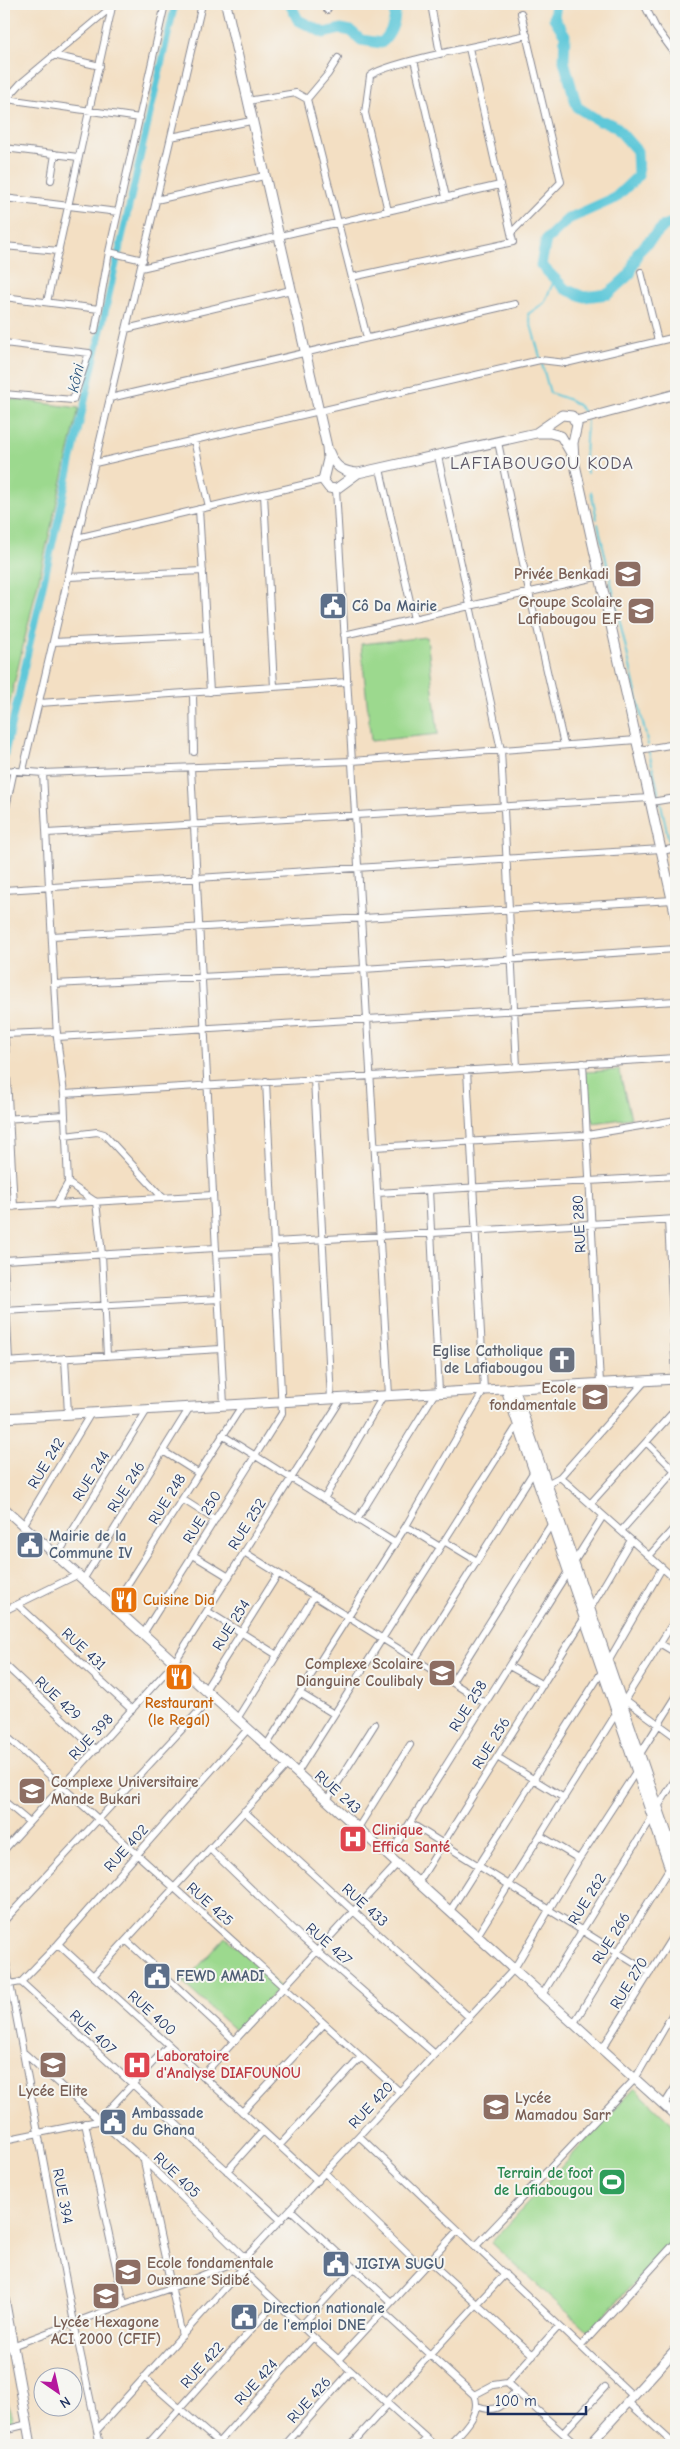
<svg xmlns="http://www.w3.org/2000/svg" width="680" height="2449" font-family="'Comic Neue',sans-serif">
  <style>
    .green { fill: #9cd98e; stroke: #5c8476 }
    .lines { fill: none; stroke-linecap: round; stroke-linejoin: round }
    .stream { stroke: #5ec8d9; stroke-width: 2 }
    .canal { stroke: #5ec8d9; stroke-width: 7 }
    .river { stroke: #5ec8d9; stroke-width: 11 }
    .street-casing { stroke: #878790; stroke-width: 8 }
    .secondary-casing { stroke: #878790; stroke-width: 11 }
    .street { stroke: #fff; stroke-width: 6 }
    .secondary { stroke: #fff; stroke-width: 9 }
    .labels { text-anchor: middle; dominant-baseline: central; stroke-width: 4; stroke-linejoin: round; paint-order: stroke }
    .education-label { font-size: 15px; font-weight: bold; fill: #785e54; stroke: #f6f6f2; text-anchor: end }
    .service-label { font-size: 15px; font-weight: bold; fill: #4e5e75; stroke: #f6f6f2; text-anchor: start }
    .street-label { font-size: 15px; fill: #1b2f5e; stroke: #f6f6f2 }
    .worship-label { font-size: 15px; font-weight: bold; fill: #5b616d; stroke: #f6f6f2; text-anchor: end }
    .food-label { font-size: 15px; font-weight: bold; fill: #c56008; stroke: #f6f6f2; text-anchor: start }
    .health-label { font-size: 15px; font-weight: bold; fill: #be3a42; stroke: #f6f6f2; text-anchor: start }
    .leisure-label { font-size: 15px; font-weight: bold; fill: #27864d; stroke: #f6f6f2; text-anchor: end }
    .water-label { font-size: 16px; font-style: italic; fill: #2c557d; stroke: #f6f6f2 }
    .quarter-label { font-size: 18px; letter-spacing: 1px; fill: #5a5464; stroke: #f6f6f2 }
  </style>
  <rect width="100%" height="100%" fill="#f6f6f2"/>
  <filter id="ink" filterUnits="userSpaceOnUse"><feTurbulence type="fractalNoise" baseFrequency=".02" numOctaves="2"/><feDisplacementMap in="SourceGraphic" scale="10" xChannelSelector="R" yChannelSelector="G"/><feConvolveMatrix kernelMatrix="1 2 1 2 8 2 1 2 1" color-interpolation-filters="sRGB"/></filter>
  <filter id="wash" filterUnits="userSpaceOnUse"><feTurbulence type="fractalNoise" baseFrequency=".0096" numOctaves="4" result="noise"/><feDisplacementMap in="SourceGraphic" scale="20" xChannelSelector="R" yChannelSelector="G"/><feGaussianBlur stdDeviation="1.12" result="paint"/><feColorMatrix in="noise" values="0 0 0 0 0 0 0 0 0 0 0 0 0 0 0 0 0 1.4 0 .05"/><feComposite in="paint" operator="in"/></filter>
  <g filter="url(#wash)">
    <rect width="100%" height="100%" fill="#f3dfc3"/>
    <path class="green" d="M4,398L79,408L4,727Z
      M427,637L438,734L371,741L361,644Z
      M619,1070L631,1118L593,1123L584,1072Z
      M226,1937L280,1987L238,2033L183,1983Z
      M634,2088L676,2127V2237L589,2332L491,2243Z
      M4,2391L14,2421L4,2424Z"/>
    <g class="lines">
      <path class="stream" d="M555,279L544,303L528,314L550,393C564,398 580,401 586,416
        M587,421L585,457L587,473
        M591,492L597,519
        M598,524L609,573
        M610,578L648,745
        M649,752L652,765
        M653,768L659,796
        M661,804L670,846
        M672,853L676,873"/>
      <path class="canal" d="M4,758L175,4"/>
      <path class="river" d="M290,4L298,20L324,33L341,29L351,31L361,40L381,43C393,33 396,19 395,4
        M556,4L554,18L565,35L564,61L577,107L599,121L606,122L616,127L637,151L638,176L615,198L568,219L546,240L541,265L565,289L584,297L608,294L630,274L638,252L665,225L676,222"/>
    </g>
  </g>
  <g filter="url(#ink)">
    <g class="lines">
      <defs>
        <path id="street" d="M431,4L440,54
          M644,4L656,28L676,55
          M327,10L330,4
          M53,55L100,66
          M414,60L446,197
          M7,99L140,118
          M307,99L328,74L338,58
          M247,101L296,93L307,99L367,338
          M4,102L21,83L115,4
          M171,137L251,121
          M4,148L78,157
          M51,180L55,154
          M4,198L118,212
          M156,200L264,176
          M388,211L365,113L370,76C382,63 501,41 527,35
          M511,233L561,182L521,13
          M4,246L59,251
          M109,252L143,260
          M141,268L500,185
          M641,272L658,341
          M352,277L513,242L469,48
          M4,297L99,309
          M47,302L112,7
          M126,329L291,290
          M95,331L109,252L165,4
          M4,343L89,353L73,400L4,394
          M110,398L515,304
          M194,440L209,507
          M498,442L529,592L564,745
          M438,456L501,750L517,1067
          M95,463L540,360L566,363L676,337
          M380,469L414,619
          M336,489L389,1395
          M264,494L274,687
          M199,509L210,692
          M77,538L323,480
          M68,577L203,571
          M344,635L600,576
          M53,642L207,635
          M193,693L194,752
          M39,703L347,682
          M639,750L676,744
          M191,768L224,1405
          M4,770L43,773L352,761L637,740
          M23,770L202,4
          M43,773L57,1037L64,1094L68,1183L56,1205
          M651,802L676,798
          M4,817L14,770
          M47,833L650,798
          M662,851L676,848
          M4,890L661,849
          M52,936L673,900
          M54,984L363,969L676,949
          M4,1022L14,1207
          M4,1034L57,1032
          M57,1037L676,1001
          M583,1063L600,1383
          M314,1079L331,1399
          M64,1094L676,1058
          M4,1119L64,1115
          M65,1136L97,1132L104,1134L163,1198
          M374,1147L587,1135L676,1120
          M68,1183L96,1202L102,1254L107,1356
          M429,1190L439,1392
          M377,1193L676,1176
          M4,1207L213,1195
          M668,1220L676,1378
          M274,1242L676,1219
          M216,1254L275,1251
          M4,1260L216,1248
          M4,1263L9,1361
          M4,1311L219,1299
          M65,1358L68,1414
          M4,1362L221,1349
          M222,1435L395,1543
          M646,1442L675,1471
          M163,1451L198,1473
          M560,1477L676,1580
          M545,1485L560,1477L646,1380
          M182,1499L215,1520
          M324,1499L383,1396
          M590,1504L676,1409
          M357,1520L435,1393
          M23,1526L91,1413
          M406,1526L440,1547
          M621,1531L676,1469
          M444,1541L477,1561
          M244,1552L485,1703
          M193,1555L229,1577
          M57,1556L147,1410
          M649,1556L676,1526
          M574,1562L603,1516
          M83,1580L190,1407
          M18,1605L132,1710
          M113,1607L243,1404
          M590,1609L631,1540
          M4,1611L77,1575
          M207,1611L277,1655
          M143,1634L282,1413L266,1081
          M661,1644L676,1653
          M415,1659L534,1471
          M608,1662L662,1568
          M4,1664L96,1750
          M509,1666L543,1685
          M452,1682L552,1523
          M205,1690L278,1574
          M301,1694L334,1714
          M627,1701L676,1737
          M237,1719L314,1596
          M4,1734L400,2092
          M266,1746L406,1526L484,1390L467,1070
          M640,1754L676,1697
          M497,1757L564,1798
          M297,1773L519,1423
          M327,1800L375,1724
          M4,1801L29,1822
          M658,1807L676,1778
          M244,1811L469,2017
          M410,1823L650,1973
          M358,1828L410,1745
          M541,1836L579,1859
          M210,1849L303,1939L435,2054
          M4,1850L174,1663L342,1398
          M389,1856L569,1570
          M418,1883L585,1617
          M450,1911L603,1670
          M4,1921L212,1697
          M477,1936L676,1618
          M126,1940L235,2041
          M58,1944L318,2181
          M4,1952L74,2323L100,2445
          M93,1976L287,1765
          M21,1982L281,2220
          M21,1982L58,1944L248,1729
          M4,1985L21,1982
          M542,1995L653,1816
          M574,2023L670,1867
          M602,2049L676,1931
          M23,2052L144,2160L245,2258
          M202,2076L397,1864
          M664,2105L676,2086
          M242,2112L324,2024
          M85,2123L124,2304
          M359,2136L633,2396
          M4,2140L98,2121L169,2045
          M279,2146L361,2057
          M144,2161L182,2336
          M227,2171L263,2131
          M325,2173L423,2268
          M291,2210L391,2302
          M475,2247L635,2079L676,2008
          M429,2261L533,2355
          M235,2263L313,2337L434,2445
          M383,2312L474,2395C483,2414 460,2433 449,2445
          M301,2326L354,2268
          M581,2346L676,2242
          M4,2349L124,2304L171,2288L245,2258L514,1969L579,1859L637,1770
          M338,2360L458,2230
          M144,2377L220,2444
          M507,2383L576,2445
          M474,2395L493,2385L507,2383L559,2326
          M386,2402L505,2274
          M628,2402L675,2445
          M477,2406C497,2414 502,2405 516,2391
          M4,2430L28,2424
          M97,2430L241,2270
          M563,2433L605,2387
          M218,2443L313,2337
          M147,2445L276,2302
          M285,2445L351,2371
          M351,2445L388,2404
          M420,2445L426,2439"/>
        <path id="secondary" d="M226,4L327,447L328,459L323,480L329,488L336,489L358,473
          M576,421L676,394
          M536,433L562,415L572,416L577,425L573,443L574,460L676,917
          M329,452C335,467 342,472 358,473L536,433H550L561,436L572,455
          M514,1388L676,1860
          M506,1389L676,1886
          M4,1418L676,1379
          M4,1508L676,2116
          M4,2298L31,2445
          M589,2445L676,2349"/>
      </defs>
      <use href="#street" class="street-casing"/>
      <use href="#secondary" class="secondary-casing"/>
      <use href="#street" class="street"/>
      <use href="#secondary" class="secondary"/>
    </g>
  </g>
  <defs>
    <symbol id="school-square" viewBox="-11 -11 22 22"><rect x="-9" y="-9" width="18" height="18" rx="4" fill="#8d6e63" stroke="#f6f6f2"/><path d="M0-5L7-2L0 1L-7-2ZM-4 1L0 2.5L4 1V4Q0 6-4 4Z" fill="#fff"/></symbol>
    <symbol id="civic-square" viewBox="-11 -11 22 22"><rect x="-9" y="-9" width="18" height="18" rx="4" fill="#5c6f8a" stroke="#f6f6f2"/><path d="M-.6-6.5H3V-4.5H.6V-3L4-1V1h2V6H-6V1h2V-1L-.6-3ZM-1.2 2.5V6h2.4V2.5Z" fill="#fff"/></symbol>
    <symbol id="church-square" viewBox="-11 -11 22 22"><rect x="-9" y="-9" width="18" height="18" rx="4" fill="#6b7280" stroke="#f6f6f2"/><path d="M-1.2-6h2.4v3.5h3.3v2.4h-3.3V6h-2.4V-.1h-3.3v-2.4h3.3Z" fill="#fff"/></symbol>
    <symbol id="restaurant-square" viewBox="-11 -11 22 22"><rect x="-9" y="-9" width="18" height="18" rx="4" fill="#e8710a" stroke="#f6f6f2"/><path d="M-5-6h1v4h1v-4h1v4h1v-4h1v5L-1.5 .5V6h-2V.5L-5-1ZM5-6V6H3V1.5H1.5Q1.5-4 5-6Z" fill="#fff"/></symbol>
    <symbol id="university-square" viewBox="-11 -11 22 22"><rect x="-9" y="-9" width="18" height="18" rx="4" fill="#8d6e63" stroke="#f6f6f2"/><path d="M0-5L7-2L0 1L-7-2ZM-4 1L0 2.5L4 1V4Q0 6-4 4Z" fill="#fff"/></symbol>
    <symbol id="hospital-square" viewBox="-11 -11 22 22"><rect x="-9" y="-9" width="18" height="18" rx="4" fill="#e0444e" stroke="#f6f6f2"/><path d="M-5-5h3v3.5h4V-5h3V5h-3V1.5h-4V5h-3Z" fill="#fff"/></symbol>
    <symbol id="stadium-square" viewBox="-11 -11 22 22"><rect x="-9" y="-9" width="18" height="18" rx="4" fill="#2e9e5b" stroke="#f6f6f2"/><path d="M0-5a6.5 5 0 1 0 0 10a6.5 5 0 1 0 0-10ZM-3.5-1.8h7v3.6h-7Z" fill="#fff"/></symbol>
  </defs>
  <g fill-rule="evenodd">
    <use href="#school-square" x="612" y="558" width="32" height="32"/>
    <use href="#civic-square" x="317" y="590" width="32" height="32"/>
    <use href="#school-square" x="625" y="595" width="32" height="32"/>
    <use href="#church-square" x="546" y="1344" width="32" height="32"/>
    <use href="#school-square" x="579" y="1381" width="32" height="32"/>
    <use href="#civic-square" x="14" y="1529" width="32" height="32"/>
    <use href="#restaurant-square" x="108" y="1584" width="32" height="32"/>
    <use href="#school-square" x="426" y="1657" width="32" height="32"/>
    <use href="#restaurant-square" x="163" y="1661" width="32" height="32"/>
    <use href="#university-square" x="16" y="1775" width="32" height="32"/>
    <use href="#hospital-square" x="337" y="1823" width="32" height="32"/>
    <use href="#civic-square" x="141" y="1960" width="32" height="32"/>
    <use href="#school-square" x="37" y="2049" width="32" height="32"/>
    <use href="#hospital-square" x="121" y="2049" width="32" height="32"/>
    <use href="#school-square" x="480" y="2091" width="32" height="32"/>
    <use href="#civic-square" x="97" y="2106" width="32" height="32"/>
    <use href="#stadium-square" x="596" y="2166" width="32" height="32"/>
    <use href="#civic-square" x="320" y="2248" width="32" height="32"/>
    <use href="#school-square" x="112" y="2256" width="32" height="32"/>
    <use href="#school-square" x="90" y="2280" width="32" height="32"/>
    <use href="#civic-square" x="228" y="2301" width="32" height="32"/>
  </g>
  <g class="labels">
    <g class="education-label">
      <text x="609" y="574">Privée Benkadi</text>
      <text x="622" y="602">Groupe Scolaire<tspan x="622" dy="17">Lafiabougou E.F</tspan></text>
      <text x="576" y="1388">Ecole<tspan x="576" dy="17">fondamentale</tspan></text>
      <text x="423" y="1664">Complexe Scolaire<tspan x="423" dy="17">Dianguine Coulibaly</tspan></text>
      <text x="51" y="1782" text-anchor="start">Complexe Universitaire<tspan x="51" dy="17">Mande Bukari</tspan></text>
      <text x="53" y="2091" text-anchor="middle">Lycée Elite</text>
      <text x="515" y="2098" text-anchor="start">Lycée<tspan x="515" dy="17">Mamadou Sarr</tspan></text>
      <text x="147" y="2263" text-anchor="start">Ecole fondamentale<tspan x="147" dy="17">Ousmane Sidibé</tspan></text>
      <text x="106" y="2322" text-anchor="middle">Lycée Hexagone<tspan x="106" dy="17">ACI 2000 (CFIF)</tspan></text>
    </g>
    <g class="service-label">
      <text x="352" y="606">Cô Da Mairie</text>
      <text x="49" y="1536">Mairie de la<tspan x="49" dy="17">Commune IV</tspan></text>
      <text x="176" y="1976">FEWD AMADI</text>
      <text x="132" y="2113">Ambassade<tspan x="132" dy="17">du Ghana</tspan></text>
      <text x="355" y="2264">JIGIYA SUGU</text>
      <text x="263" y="2308">Direction nationale<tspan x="263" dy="17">de l'emploi DNE</tspan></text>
    </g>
    <g class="street-label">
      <text transform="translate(579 1224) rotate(-93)">RUE 280</text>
      <text transform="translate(46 1463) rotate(-59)">RUE 242</text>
      <text transform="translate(91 1476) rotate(-58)">RUE 244</text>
      <text transform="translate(126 1487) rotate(-58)">RUE 246</text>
      <text transform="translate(167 1499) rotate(-58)">RUE 248</text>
      <text transform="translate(202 1517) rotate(-58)">RUE 250</text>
      <text transform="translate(247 1524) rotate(-58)">RUE 252</text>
      <text transform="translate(231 1625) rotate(-58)">RUE 254</text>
      <text transform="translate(84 1649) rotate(43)">RUE 431</text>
      <text transform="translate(58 1698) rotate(43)">RUE 429</text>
      <text transform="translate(468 1706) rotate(-58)">RUE 258</text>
      <text transform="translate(91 1737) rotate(-47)">RUE 398</text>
      <text transform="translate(491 1743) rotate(-58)">RUE 256</text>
      <text transform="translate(338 1792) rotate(42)">RUE 243</text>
      <text transform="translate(126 1848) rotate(-48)">RUE 402</text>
      <text transform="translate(587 1899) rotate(-58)">RUE 262</text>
      <text transform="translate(210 1904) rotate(42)">RUE 425</text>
      <text transform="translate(365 1905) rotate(42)">RUE 433</text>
      <text transform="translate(611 1938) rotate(-58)">RUE 266</text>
      <text transform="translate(329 1944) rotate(41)">RUE 427</text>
      <text transform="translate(629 1983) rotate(-58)">RUE 270</text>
      <text transform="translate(152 2013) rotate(42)">RUE 400</text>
      <text transform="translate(93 2032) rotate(43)">RUE 407</text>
      <text transform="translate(371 2105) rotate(-47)">RUE 420</text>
      <text transform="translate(177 2175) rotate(44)">RUE 405</text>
      <text transform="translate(63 2196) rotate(79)">RUE 394</text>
      <text transform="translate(202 2365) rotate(-48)">RUE 422</text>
      <text transform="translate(256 2382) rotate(-48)">RUE 424</text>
      <text transform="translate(309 2400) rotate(-48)">RUE 426</text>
    </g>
    <g class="worship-label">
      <text x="543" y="1351">Eglise Catholique<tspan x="543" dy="17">de Lafiabougou</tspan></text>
    </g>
    <g class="food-label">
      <text x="143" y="1600">Cuisine Dia</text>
      <text x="179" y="1703" text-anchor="middle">Restaurant<tspan x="179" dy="17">(le Regal)</tspan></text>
    </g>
    <g class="health-label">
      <text x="372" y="1830">Clinique<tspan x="372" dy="17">Effica Santé</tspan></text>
      <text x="156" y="2056">Laboratoire<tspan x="156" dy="17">d'Analyse DIAFOUNOU</tspan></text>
    </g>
    <g class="leisure-label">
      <text x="593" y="2173">Terrain de foot<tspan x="593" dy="17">de Lafiabougou</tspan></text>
    </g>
    <g class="water-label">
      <text transform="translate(76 378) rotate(-77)">kôni</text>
    </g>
    <g class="quarter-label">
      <text x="542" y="463">LAFIABOUGOU KODA</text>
    </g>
  </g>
  <rect width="680" height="2449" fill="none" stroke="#f6f6f2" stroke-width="20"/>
  <g transform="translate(58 2392) rotate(146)"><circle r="24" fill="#f6f6f2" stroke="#9ea6b7"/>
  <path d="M0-4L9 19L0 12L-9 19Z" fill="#b5179e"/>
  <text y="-8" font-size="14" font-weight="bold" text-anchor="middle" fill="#1b2f5e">N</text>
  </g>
  <path d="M488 2406v8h98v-8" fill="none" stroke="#1b2f5e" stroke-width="2.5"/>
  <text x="495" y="2406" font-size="15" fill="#1b2f5e" stroke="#f6f6f2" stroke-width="4" paint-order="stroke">100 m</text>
</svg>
